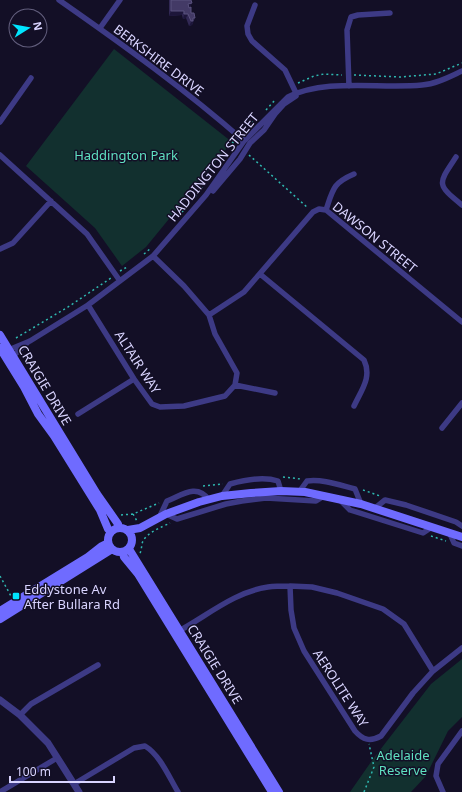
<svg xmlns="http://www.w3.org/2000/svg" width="462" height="792" font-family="'Noto Sans',sans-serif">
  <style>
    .green { fill: #12302f }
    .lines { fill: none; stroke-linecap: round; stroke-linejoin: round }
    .path { stroke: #2fb8b0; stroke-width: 1.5; stroke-dasharray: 2 3; stroke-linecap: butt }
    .minor { stroke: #3d3a85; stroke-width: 5.5 }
    .tertiary { stroke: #3d3a85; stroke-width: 7 }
    .secondary { stroke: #6f6bff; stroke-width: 8 }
    .wall { fill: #312854 }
    .shaded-wall { fill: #1d163a }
    .building { fill: #433a66; stroke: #5a527e }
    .poi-dot { fill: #00e5ff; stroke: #130f26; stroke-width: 1.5 }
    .labels { text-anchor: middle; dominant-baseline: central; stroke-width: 3; stroke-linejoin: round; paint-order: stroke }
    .street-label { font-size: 13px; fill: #d9d4ff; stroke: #130f26 }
    .park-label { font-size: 13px; fill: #5fe0c0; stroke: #130f26 }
    .poi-label { font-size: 13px; fill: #d9d4ff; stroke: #130f26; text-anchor: start }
  </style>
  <rect width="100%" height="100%" fill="#130f26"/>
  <path class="green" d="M114,49L232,142L146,247L122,266L95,228L26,166Z
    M462,659V717L448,731L426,776L411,792H350L373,759L431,684Z"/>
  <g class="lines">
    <path class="path" d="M354,75L400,77L436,74L462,63
      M298,83L314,76L324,74L342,75
      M266,110L276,99
      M239,129L253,122
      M231,138L230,139L234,144
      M249,155L308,208
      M182,212L209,180
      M144,254L151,248
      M120,271L127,267
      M16,338L68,307L111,278
      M283,477L301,479
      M203,486L223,484
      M363,490L380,496
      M133,514L137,521
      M121,515L133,514L159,503
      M431,536L446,541
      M140,553C142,550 141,545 143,541C148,532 162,527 170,523
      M0,576L11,596
      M364,792L374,767L369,744"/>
    <path class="minor" d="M59,0C122,44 186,90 244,141
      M255,5L247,26L248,34L252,41L285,70L296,93
      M100,28L120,0
      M349,86L347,30L351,17L358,15L390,13
      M0,122L31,78
      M0,155L87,234L120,281
      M456,157C438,184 436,184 462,205
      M213,191L240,159L250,143L264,130L275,114L284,104L296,96
      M326,210C333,189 333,183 354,174
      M0,249L13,243L51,201
      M260,274L364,360C372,377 362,389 354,406
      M88,305L134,379L152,404L160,407L184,406L225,396L235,385L237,373L215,334L209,315L184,286L153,256
      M209,315L244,292L313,212L319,209L326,210L462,322
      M6,351L30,341L88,305L153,256L206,195L244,141L288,97C326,78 379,89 422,85C436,84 449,77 462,71
      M11,358L28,342
      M235,385L275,393
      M78,414L134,379
      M442,428L462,403
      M299,492L307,481C323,479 339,485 355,489L361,504
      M222,496L230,484C244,480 263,476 278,481L281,491
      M340,500L350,510L423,533L432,527
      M374,509L385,500L406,505L456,522L462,526
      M166,514L177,519L226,504L242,501L266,498L316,501L324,496
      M159,518L167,501C182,495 197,483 209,500
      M450,534L454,543L462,546
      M177,632C207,616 234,592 268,587C275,586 283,586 290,586L291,610L294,628L304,651L355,731C363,740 370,742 381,736L413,693L433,671L404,624L383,609L337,593L312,587L290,586
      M433,671L462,648
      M20,715L31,704L98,665
      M74,784L134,748L145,746C160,755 169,777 178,792
      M0,792L57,758
      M443,792L436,776L438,764L462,731"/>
    <path class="tertiary" d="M0,700L20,715L48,743L79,792"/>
    <path class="secondary" d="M0,335L97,494L118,524L119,528
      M0,348L24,387L38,414L54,436L100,510L108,529L111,532
      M108 540a12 12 0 1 1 24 0a12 12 0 1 1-24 0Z
      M128,530L140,528L166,514L199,502L222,496L251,493L281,491L305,492L361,504L462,537
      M129,549L279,792
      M123,553L124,557L138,574L272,792
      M0,611L88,557L102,546L108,543
      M0,619L112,549"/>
  </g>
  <path class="wall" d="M169,0H191L190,7L191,13L195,18L192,25L189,26L186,18L183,19L182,15L169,16Z"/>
  <path class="shaded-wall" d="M192,3L190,8H187L188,4Z
    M171,11H184L182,15L169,16Z
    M184,14H188L186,18L183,19Z
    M193,18H195L192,25L189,26Z"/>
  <path class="building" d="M171,0H191L192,3L188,4L189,8L191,7V13H194L195,18H193V21H191L188,14H184V11H171Z"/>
  <rect class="poi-dot" x="12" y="592" width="8" height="8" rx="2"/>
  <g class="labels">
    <g class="street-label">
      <text transform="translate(159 60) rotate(37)">BERKSHIRE DRIVE</text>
      <text transform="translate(213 167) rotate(-51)">HADDINGTON STREET</text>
      <text transform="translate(375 237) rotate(39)">DAWSON STREET</text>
      <text transform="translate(138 362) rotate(57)">ALTAIR WAY</text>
      <text transform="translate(45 385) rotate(59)">CRAIGIE DRIVE</text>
      <text transform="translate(215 664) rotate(58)">CRAIGIE DRIVE</text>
      <text transform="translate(341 688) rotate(57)">AEROLITE WAY</text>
    </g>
    <g class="park-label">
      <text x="126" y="155">Haddington Park</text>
      <text x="403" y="755">Adelaide<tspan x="403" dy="15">Reserve</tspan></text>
    </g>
    <g class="poi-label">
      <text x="24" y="589">Eddystone Av<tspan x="24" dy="15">After Bullara Rd</tspan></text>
    </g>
  </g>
  <g transform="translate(28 28) rotate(79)"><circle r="19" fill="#130f26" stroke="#625e7d"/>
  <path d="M0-3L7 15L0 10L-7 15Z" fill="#00e5ff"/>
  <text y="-6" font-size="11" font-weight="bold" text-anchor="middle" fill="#d9d4ff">N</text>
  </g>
  <path d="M10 776v6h104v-6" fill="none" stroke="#d9d4ff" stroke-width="2"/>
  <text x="16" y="776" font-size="12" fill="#d9d4ff" stroke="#130f26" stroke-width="3" paint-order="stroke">100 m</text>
</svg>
